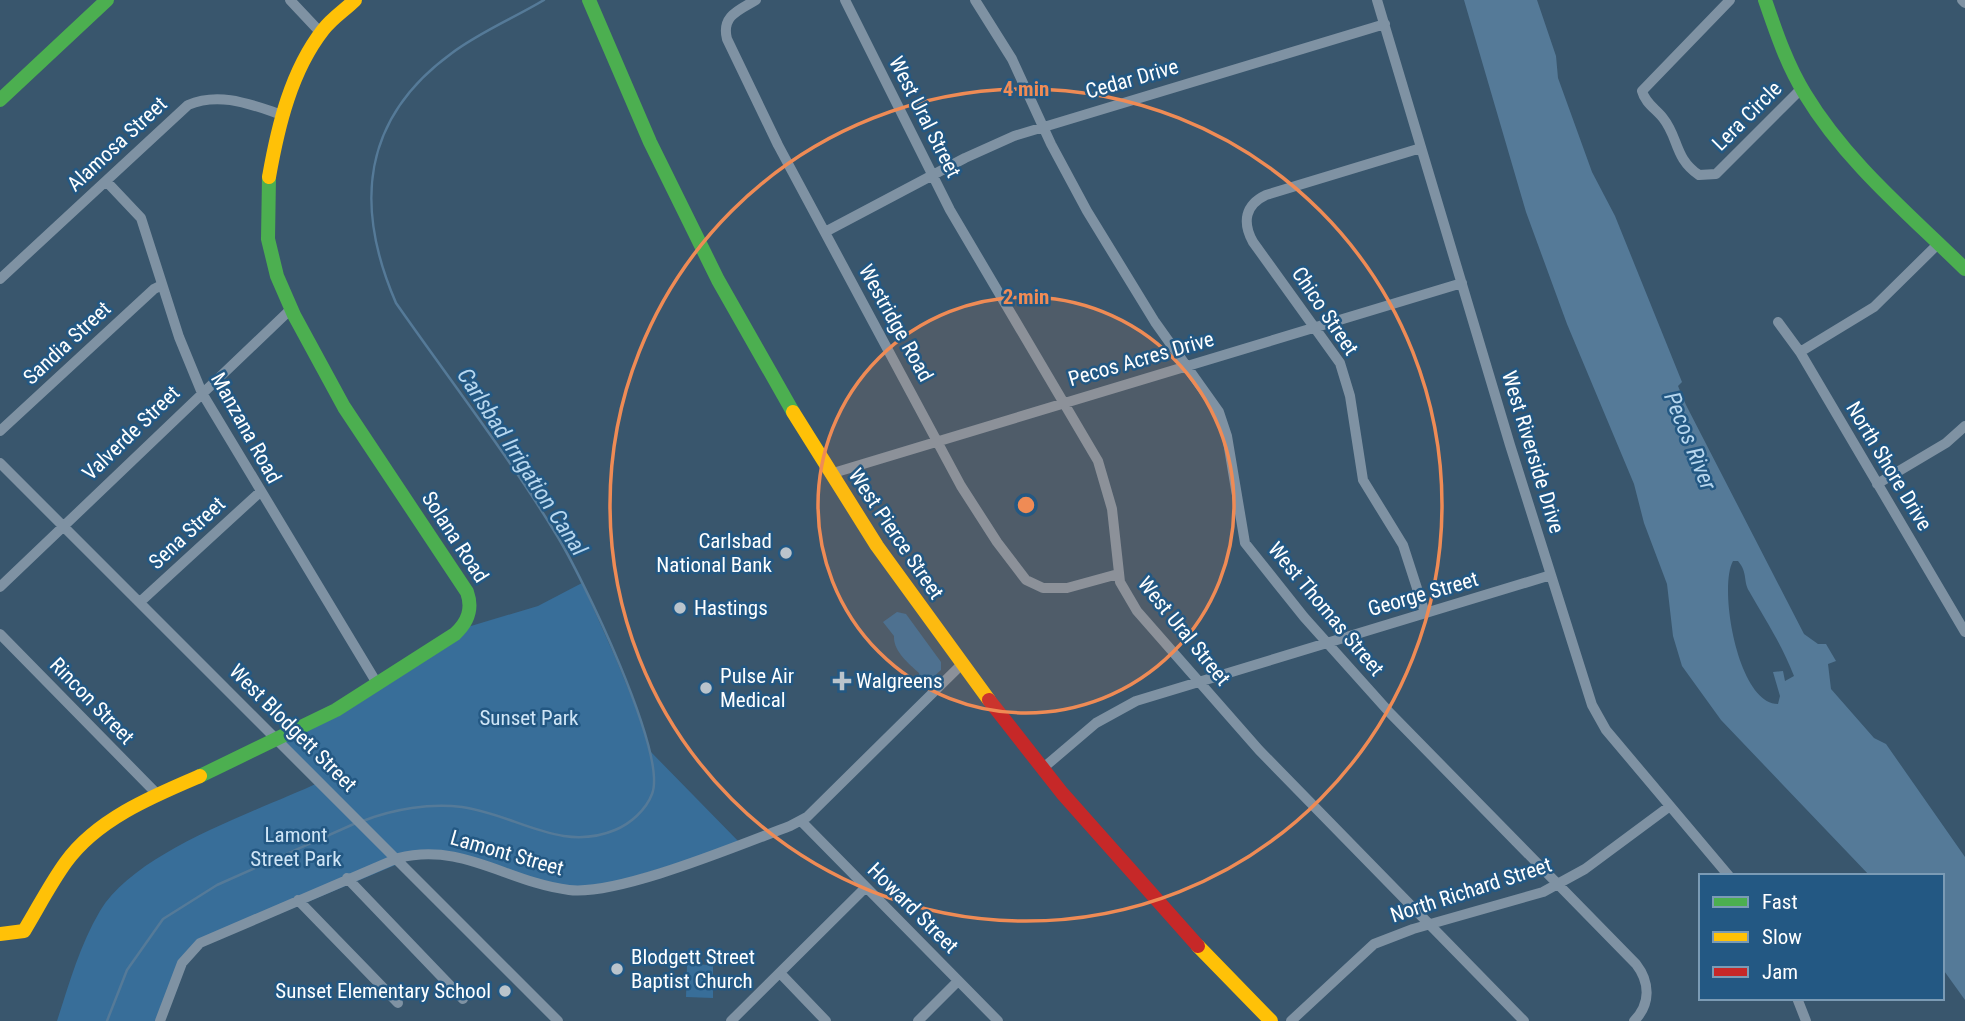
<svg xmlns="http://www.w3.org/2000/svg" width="1965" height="1021" font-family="'Roboto Condensed',sans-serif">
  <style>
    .green { fill: #386e99 }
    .water { fill: #557a98; fill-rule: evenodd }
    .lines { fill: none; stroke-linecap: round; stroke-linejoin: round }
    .stream { stroke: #557a98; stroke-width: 2.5 }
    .street { stroke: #7f92a3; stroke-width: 10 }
    .fast { stroke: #4caf50; stroke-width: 14 }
    .slow { stroke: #ffc107; stroke-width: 14 }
    .jam { stroke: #c62828; stroke-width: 14 }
    .ring { fill: none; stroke: #ef8b55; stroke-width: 3.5 }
    .poi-dot { fill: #bac4cc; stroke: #235883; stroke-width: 2.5 }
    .labels { text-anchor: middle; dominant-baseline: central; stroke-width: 5; stroke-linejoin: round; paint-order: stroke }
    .street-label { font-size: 21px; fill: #fff; stroke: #235883 }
    .poi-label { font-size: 21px; fill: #fff; stroke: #235883; text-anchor: start }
    .park-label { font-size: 21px; fill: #cfe5f6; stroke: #235883 }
    .water-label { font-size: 23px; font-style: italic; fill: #b7d7ef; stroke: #235883 }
    .centre { fill: #ef8b55; stroke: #235883; stroke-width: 3.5 }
    .ring-label { font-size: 21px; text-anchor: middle; font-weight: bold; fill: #ef8b55; stroke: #235883; stroke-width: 5; stroke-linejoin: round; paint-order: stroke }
  </style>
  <rect width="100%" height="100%" fill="#39566d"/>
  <path class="green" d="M582,583L616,659L640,718L649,750L741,844L586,891L424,853L193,950L160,1021H57C69,984 80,945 100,911C137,850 256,812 320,782L277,738L461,629L538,606Z
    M897,612L906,614L941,662V670L920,689L919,673C909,664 893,651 894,636L883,622Z
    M687,964L713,965V998L686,997Z"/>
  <path class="water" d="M1464,0H1537L1556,56L1558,78L1592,172L1615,216L1682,382L1678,386L1686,405L1804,634L1818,644H1826L1836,661L1828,664L1831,689L1874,738L1886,744L1965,857V1000L1942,968V876H1870L1721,720L1682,666L1673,636L1667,584L1644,523L1634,484L1567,324L1526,212ZM1733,561H1738C1748,573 1743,581 1749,591C1766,621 1781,643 1794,676L1785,681L1783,671L1773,672L1780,696L1778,704C1738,704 1718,588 1733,561Z"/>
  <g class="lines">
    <path class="stream" d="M363,821C393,809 430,803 462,807C515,814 560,853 615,830C630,824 646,810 652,794C668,754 581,574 556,534C508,455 449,379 396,303C354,206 361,119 452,53C480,32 514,18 544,0
      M107,1021L127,970L163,919L217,885L356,823"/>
    <path class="street" d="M290,0L321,33
      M756,0C739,10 721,16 727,39L778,145L961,486L997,542L1026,580L1043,588H1067L1118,574
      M845,0L950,210L1098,461L1112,509L1120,582L1137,611L1259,750L1524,1021
      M975,0L1012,59L1051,144L1087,211L1155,322L1219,412L1227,436L1245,543L1304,617L1390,713L1636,964C1650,982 1651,1004 1634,1021
      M1377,0L1510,445L1592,705L1606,730L1729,876
      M1730,0L1642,91C1645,103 1656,109 1663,118C1679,138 1674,158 1699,175L1716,174L1801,89
      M1962,0L1965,3
      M1421,148L1266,195C1245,205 1242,222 1253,242L1340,363L1350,396L1363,480L1403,545L1425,613
      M106,181L141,218L179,337L202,393L378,685
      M825,232L965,158L1014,136L1385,24
      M0,279L188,105C220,91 252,105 283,115
      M1778,322L1800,352L1965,632
      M1800,352L1874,307L1939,243
      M0,431L154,289L162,285
      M0,463L558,1021
      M830,474L1462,283
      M1877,484L1946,443L1965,426
      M0,587L291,309
      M140,602L260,492
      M0,634L157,794
      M1042,769L1096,723L1136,701L1551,575
      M801,821L998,1021
      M347,878L463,999
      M298,900L398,1003
      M780,973L826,1021
      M1797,998L1806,1021
      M160,1021L182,963L200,943L398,858C463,842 506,882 569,890C618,896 739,845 790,826L807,817L961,665
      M731,1021L865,888
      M918,1021L958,981
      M1291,1021L1374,944L1413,929L1543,892L1585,869L1670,806"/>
    <path class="fast" d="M589,0L650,142L718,280L793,412
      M1765,0C1776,32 1787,65 1805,94C1846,162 1909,214 1965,269
      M0,100L107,0
      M200,776L336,710L455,634C468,622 473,609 467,592L344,407L294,315L277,276L268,239L269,177"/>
    <path class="slow" d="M269,177C278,126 291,71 323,30C332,18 345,10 355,0
      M793,412L877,546L989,700
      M0,934L24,931C38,908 50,884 66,862C97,819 153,796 200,776
      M1198,946L1271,1021"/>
    <path class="jam" d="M989,700L1062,793L1198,946"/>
  </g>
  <circle cx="1026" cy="505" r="208" fill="#ef8b55" fill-opacity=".12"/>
  <g class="ring">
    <circle cx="1026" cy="505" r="208"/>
    <circle cx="1026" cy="505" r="416"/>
  </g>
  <g class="poi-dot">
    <circle cx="786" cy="553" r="7"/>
    <circle cx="680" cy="608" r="7"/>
    <path d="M838.5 670.5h7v7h7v7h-7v7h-7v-7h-7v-7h7z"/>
    <circle cx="706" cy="688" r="7"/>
    <circle cx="617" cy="969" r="7"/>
    <circle cx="505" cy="991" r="7"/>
  </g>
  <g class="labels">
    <g class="street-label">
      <text transform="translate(1132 79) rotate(-16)">Cedar Drive</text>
      <text transform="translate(1747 116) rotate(-45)">Lera Circle</text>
      <text transform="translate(925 117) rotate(63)">West Ural Street</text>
      <text transform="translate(117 144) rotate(-43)">Alamosa Street</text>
      <text transform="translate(1325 311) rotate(56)">Chico Street</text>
      <text transform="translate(896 323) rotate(61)">Westridge Road</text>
      <text transform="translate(67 343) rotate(-43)">Sandia Street</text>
      <text transform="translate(1141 359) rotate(-16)">Pecos Acres Drive</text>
      <text transform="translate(246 428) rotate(61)">Manzana Road</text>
      <text transform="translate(131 433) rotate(-44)">Valverde Street</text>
      <text transform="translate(1533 452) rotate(73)">West Riverside Drive</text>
      <text transform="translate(1889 466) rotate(59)">North Shore Drive</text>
      <text transform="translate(187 533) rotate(-43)">Sena Street</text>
      <text transform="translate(896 534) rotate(56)">West Pierce Street</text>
      <text transform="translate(455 537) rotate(57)">Solana Road</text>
      <text transform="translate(1423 594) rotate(-16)">George Street</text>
      <text transform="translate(1326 609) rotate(50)">West Thomas Street</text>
      <text transform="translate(1184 631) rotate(51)">West Ural Street</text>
      <text transform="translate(92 701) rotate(46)">Rincon Street</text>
      <text transform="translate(293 728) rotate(45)">West Blodgett Street</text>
      <text transform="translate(507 853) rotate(16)">Lamont Street</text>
      <text transform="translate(1471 890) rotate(-18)">North Richard Street</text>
      <text transform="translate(913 908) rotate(45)">Howard Street</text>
    </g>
    <g class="poi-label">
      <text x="772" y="541" text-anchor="end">Carlsbad<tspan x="772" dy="24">National Bank</tspan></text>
      <text x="694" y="608">Hastings</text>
      <text x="720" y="676">Pulse Air<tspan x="720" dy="24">Medical</tspan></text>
      <text x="856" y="681">Walgreens</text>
      <text x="631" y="957">Blodgett Street<tspan x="631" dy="24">Baptist Church</tspan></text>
      <text x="491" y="991" text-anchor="end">Sunset Elementary School</text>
    </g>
    <g class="park-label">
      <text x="529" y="718">Sunset Park</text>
      <text x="296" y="835">Lamont<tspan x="296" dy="24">Street Park</tspan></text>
    </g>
    <g class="water-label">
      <text transform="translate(1690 441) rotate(68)">Pecos River</text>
      <text transform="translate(522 462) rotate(57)">Carlsbad Irrigation Canal</text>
    </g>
  </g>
  <circle cx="1026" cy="505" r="10" class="centre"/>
  <g class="ring-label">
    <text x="1026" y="96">4 min</text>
    <text x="1026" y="304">2 min</text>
  </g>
  <rect x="1699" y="874" width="245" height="126" fill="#235883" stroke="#7b9bb5" stroke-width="2"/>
  <rect x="1713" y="897" width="35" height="10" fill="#4caf50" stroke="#7b9bb5" stroke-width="2"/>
  <text x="1762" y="909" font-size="21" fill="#ffffff">Fast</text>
  <rect x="1713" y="932" width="35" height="10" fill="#ffc107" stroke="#7b9bb5" stroke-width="2"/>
  <text x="1762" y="944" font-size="21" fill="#ffffff">Slow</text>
  <rect x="1713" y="967" width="35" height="10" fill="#c62828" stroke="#7b9bb5" stroke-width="2"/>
  <text x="1762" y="979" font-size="21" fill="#ffffff">Jam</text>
</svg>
